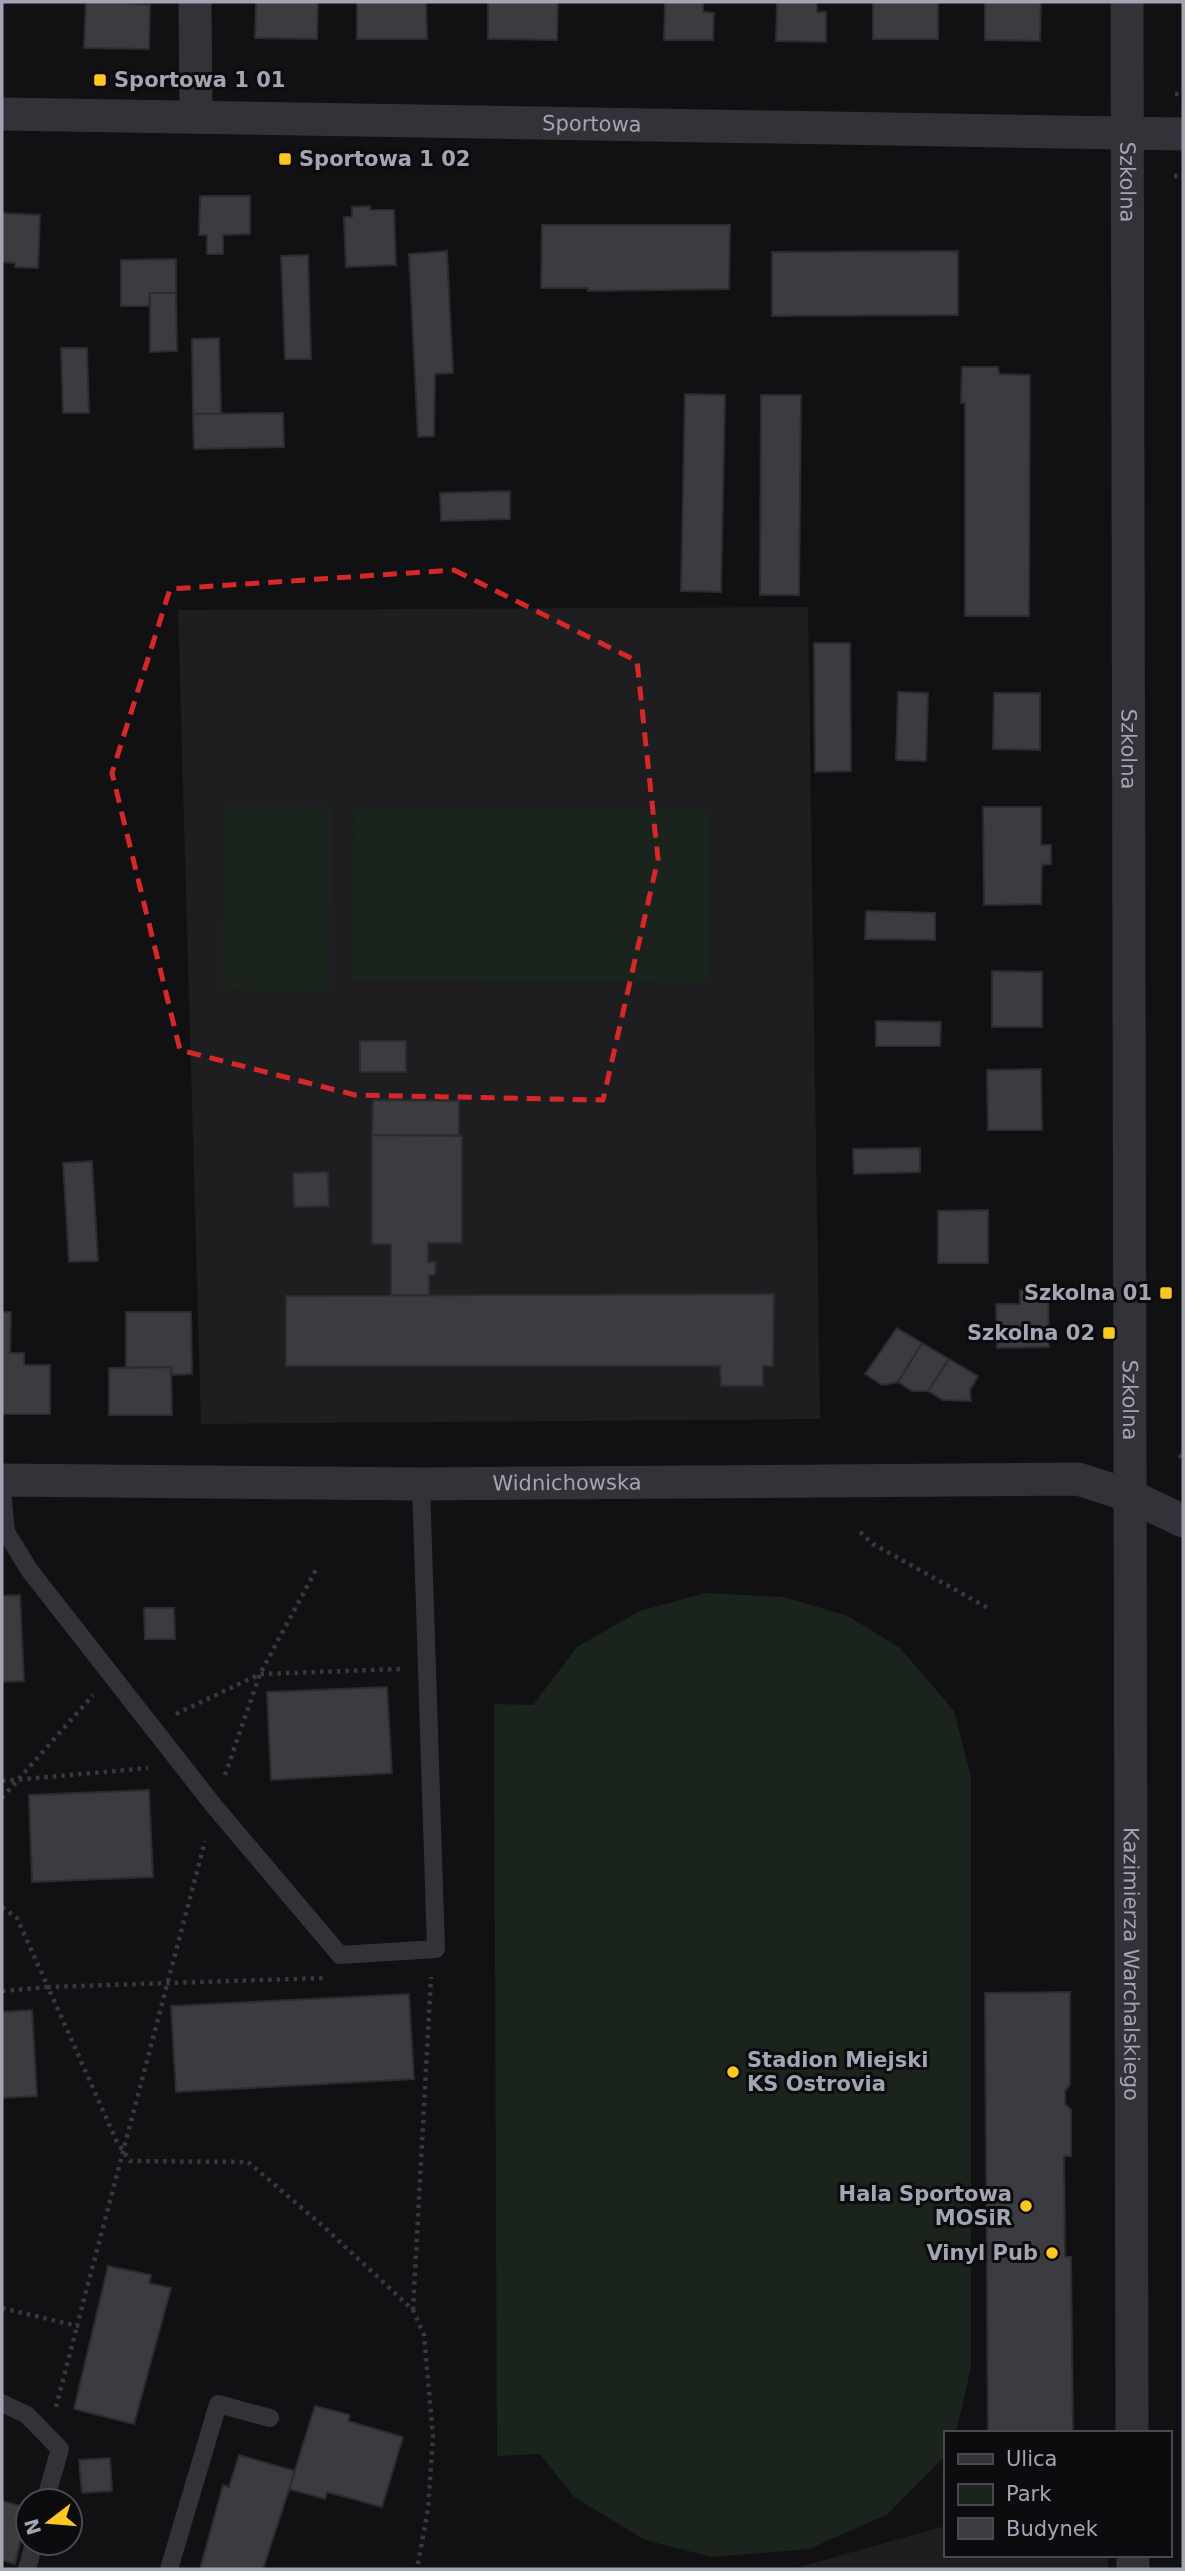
<svg xmlns="http://www.w3.org/2000/svg" width="1185" height="2571" font-family="'DejaVu Sans',sans-serif">
  <style>
    .built { fill: #1e1d20 }
    .green { fill: #1b231d }
    .building { fill: #3b3b40; stroke: #2c2b2f; stroke-width: 2 }
    .lines { fill: none; stroke-linecap: round; stroke-linejoin: round }
    .path { stroke: #38393f; stroke-width: 4.5; stroke-dasharray: 3.5 5; stroke-linecap: butt }
    .service { stroke: #323238; stroke-width: 18 }
    .minor { stroke: #323238; stroke-width: 33 }
    .marked { fill: none; stroke: #d62828; stroke-width: 5; stroke-dasharray: 14 9; stroke-linejoin: round }
    .poi-dot { fill: #fbc821; stroke: #0c0c0e; stroke-width: 2.5 }
    .labels { text-anchor: middle; dominant-baseline: central; stroke-width: 6; stroke-linejoin: round; paint-order: stroke }
    .poi-label { font-size: 21px; font-weight: bold; fill: #a2a6b4; stroke: #0c0c0e; text-anchor: end }
    .street-label { font-size: 21px; fill: #a2a6b4; stroke: #0c0c0e }
  </style>
  <rect width="100%" height="100%" fill="#111113"/>
  <path class="built" d="M808,607L820,1419L201,1424L178,610Z
    M945,2526V2555H1108V2569H792Z"/>
  <path class="green" d="M224,805L332,806L330,991L221,990Z
    M354,808L709,810V982L352,980Z
    M705,1593L784,1597L848,1616L900,1648L954,1711L971,1777V2367L956,2433H945V2456L888,2514L809,2549L712,2557L645,2540L574,2497L540,2454L497,2456L494,1704L533,1705L577,1647L640,1611Z"/>
  <path class="building" d="M108,2L150,5L149,49L84,48L86,3Z
    M256,2H318L317,39L255,38Z
    M357,2H426L427,39H357Z
    M488,2H558L557,40L488,39Z
    M665,2H703V12L714,13L713,40H664Z
    M777,2H817V12H826V42L776,41Z
    M873,2H938V39H873Z
    M985,2H1041L1040,41L985,40Z
    M200,196H250V234L223,235V254H207V235H199Z
    M370,206V210H394L396,265L346,267L344,217H352V207Z
    M2,213L40,215L38,268L15,267V263L2,262Z
    M542,225H730L729,289L588,291V288H541Z
    M447,251L453,373L435,374L434,436L418,437L409,254Z
    M958,251V315L772,316V252Z
    M308,255L311,359H285L281,256Z
    M176,259V293H150L149,306H121V260Z
    M150,293H176L177,351L150,352Z
    M219,338L221,414H193L192,339Z
    M61,348H87L89,413H63Z
    M962,367H998L999,374L1030,375L1029,616H965V403H961Z
    M685,394L725,395L721,592L681,591Z
    M761,395H801L799,595H760Z
    M283,413L284,447L194,449L193,414Z
    M510,491V519L441,521L440,493Z
    M814,643H850L851,771L815,772Z
    M898,692L928,693L926,761L896,760Z
    M994,693H1040V750L993,749Z
    M983,807H1041V845H1051V864L1042,865L1041,904L984,905Z
    M866,911L935,913V940L865,939Z
    M992,971L1042,972V1027H992Z
    M876,1021L941,1022L940,1046H876Z
    M360,1041H406V1072H360Z
    M1041,1069L1042,1130H988L987,1070Z
    M373,1100L459,1101V1135H372Z
    M372,1135L462,1136V1243H428V1262H436L435,1275H429V1295H391V1244H372Z
    M920,1148V1172L854,1174L853,1149Z
    M92,1161L98,1261L69,1262L63,1163Z
    M328,1172L329,1206L294,1207L293,1173Z
    M988,1210V1263H938V1211Z
    M1048,1289L1049,1347L997,1348L996,1304H1020V1290Z
    M774,1294L773,1366H763V1386H721L720,1366H286V1296Z
    M2,1312H11L10,1353H24V1365H50V1414H2Z
    M126,1312H191L192,1374L172,1375L171,1367L126,1368Z
    M897,1328L922,1343L898,1382L882,1385L865,1374Z
    M922,1343L949,1359L928,1391H912L898,1382Z
    M949,1359L978,1376L970,1390L971,1401L943,1400L928,1391Z
    M171,1367L172,1415H109V1368Z
    M20,1595L24,1681L2,1682V1596Z
    M144,1608H174L175,1639H145Z
    M387,1687L392,1773L271,1780L267,1692Z
    M149,1790L153,1877L32,1882L29,1795Z
    M1070,1992V2085L1065,2091V2104L1071,2110V2156H1064L1065,2257H1071L1073,2433H988L985,1993Z
    M409,1994L414,2079L176,2092L171,2006Z
    M32,2010L37,2096L2,2098V2012Z
    M108,2266L151,2275L149,2283L171,2288L134,2424L74,2409Z
    M315,2406L350,2415L348,2421L403,2437L382,2507L327,2492L325,2499L289,2489Z
    M239,2455L295,2471L263,2569H200L223,2485L229,2487Z
    M110,2458L112,2491L82,2493L79,2460Z
    M2,2501L28,2508L15,2564L2,2560Z"/>
  <g class="lines">
    <path class="path" d="M1175,94H1183
      M1174,176H1183
      M1179,1455L1183,1458
      M860,1532L873,1544L988,1608
      M176,1714L260,1674L400,1669
      M225,1775L260,1674L318,1566
      M2,1781L148,1768
      M2,1798L93,1695
      M2,1907L17,1918L48,1987L324,1978
      M2,1991L48,1987L117,2142L130,2161L248,2162L323,2226L413,2310L424,2335L433,2436L428,2509L417,2569
      M2,2308L77,2326L205,1841
      M413,2310L431,1977
      M56,2407L77,2326"/>
    <path class="service" d="M2,1491L6,1532L30,1571L214,1806L340,1955L436,1949L421,1484
      M2,2403L27,2415L60,2449L45,2501
      M27,2569L34,2543
      M169,2569L218,2404L270,2418"/>
    <g class="minor">
      <path d="M195,2L196,117"/>
      <path id="s1" d="M1127,2L1132,2433"/>
      <path id="s2" d="M2,114L1183,134"/>
      <path id="s3" d="M2,1480L421,1484L1078,1479L1131,1496L1183,1521"/>
      <path d="M1133,2555V2569"/>
    </g>
  </g>
  <path class="marked" d="M454,570L637,661L658,859L603,1100L355,1095L180,1050L112,773L170,589Z"/>
  <g class="poi-dot">
    <rect x="93" y="73" width="14" height="14" rx="3.5"/>
    <rect x="278" y="152" width="14" height="14" rx="3.5"/>
    <rect x="1159" y="1286" width="14" height="14" rx="3.5"/>
    <rect x="1102" y="1326" width="14" height="14" rx="3.5"/>
    <circle cx="733" cy="2072" r="7"/>
    <circle cx="1026" cy="2206" r="7"/>
    <circle cx="1052" cy="2253" r="7"/>
  </g>
  <g class="labels">
    <g class="poi-label">
      <text x="114" y="80" text-anchor="start">Sportowa 1 01</text>
      <text x="299" y="159" text-anchor="start">Sportowa 1 02</text>
      <text x="1152" y="1293">Szkolna 01</text>
      <text x="1095" y="1333">Szkolna 02</text>
      <text x="747" y="2060" text-anchor="start">Stadion Miejski<tspan x="747" dy="24">KS Ostrovia</tspan></text>
      <text x="1012" y="2194">Hala Sportowa<tspan x="1012" dy="24">MOSiR</tspan></text>
      <text x="1038" y="2253">Vinyl Pub</text>
    </g>
    <g class="street-label">
      <text stroke="none"><textPath href="#s2" startOffset="590">Sportowa</textPath></text>
      <text stroke="none"><textPath href="#s1" startOffset="180">Szkolna</textPath></text>
      <text stroke="none"><textPath href="#s1" startOffset="747">Szkolna</textPath></text>
      <text stroke="none"><textPath href="#s1" startOffset="1398">Szkolna</textPath></text>
      <text stroke="none"><textPath href="#s3" startOffset="565">Widnichowska</textPath></text>
      <text stroke="none"><textPath href="#s1" startOffset="1962">Kazimierza Warchalskiego</textPath></text>
    </g>
  </g>
  <rect width="1185" height="2571" fill="none" stroke="#a2a6b4" stroke-width="7"/>
  <rect x="944" y="2431" width="228" height="126" fill="#0c0c0e" stroke="#484a50" stroke-width="2"/>
  <rect x="958" y="2454" width="35" height="10" fill="#323238" stroke="#484a50" stroke-width="2"/>
  <text x="1006" y="2466" font-size="21" fill="#a2a6b4">Ulica</text>
  <rect x="958" y="2484" width="35" height="21" fill="#1b231d" stroke="#484a50" stroke-width="2"/>
  <text x="1006" y="2501" font-size="21" fill="#a2a6b4">Park</text>
  <rect x="958" y="2518" width="35" height="21" fill="#3b3b40" stroke="#484a50" stroke-width="2"/>
  <text x="1006" y="2536" font-size="21" fill="#a2a6b4">Budynek</text>
  <g transform="translate(49 2522) rotate(254)"><circle r="33" fill="#0c0c0e" stroke="#484a50" stroke-width="2"/>
  <path d="M0-5L12 26L0 18L-12 26Z" fill="#fbc821"/>
  <text y="-10" font-size="19" font-weight="bold" text-anchor="middle" fill="#a2a6b4">N</text>
  </g>
</svg>
